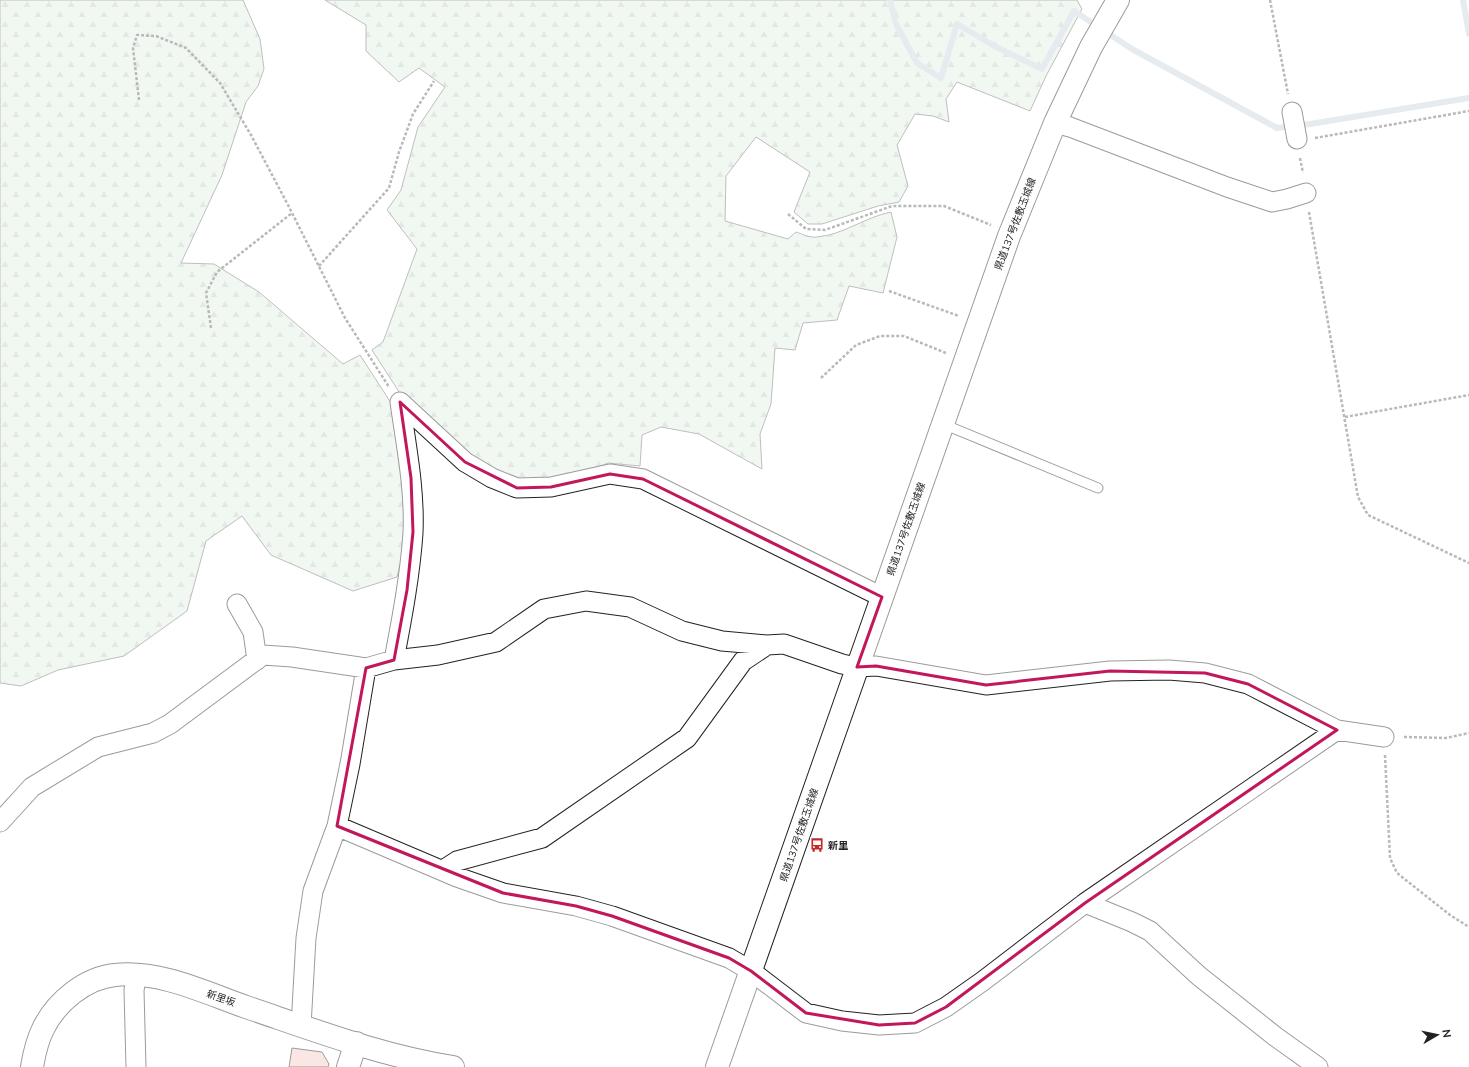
<svg xmlns="http://www.w3.org/2000/svg" width="1469" height="1067" font-family="Mulish,'Noto Sans JP',sans-serif">
  <style>
    .forest { fill: url(#forest-firs); stroke: #6f6f6f }
    .lines { fill: none; stroke-linecap: round; stroke-linejoin: round }
    .stream { stroke: #c7d3dd; stroke-width: 6 }
    .building { fill: #f3c9c0; stroke: #222 }
    .lane-casing { stroke: #222; stroke-width: 11 }
    .street-casing { stroke: #222; stroke-width: 21 }
    .secondary-casing { stroke: #222; stroke-width: 24 }
    .path { stroke: #646464; stroke-width: 2.5; stroke-dasharray: 3 2; stroke-linecap: butt }
    .lane { stroke: #fff; stroke-width: 9 }
    .street { stroke: #fff; stroke-width: 19 }
    .secondary { stroke: #fff; stroke-width: 22 }
    .marked { fill: none; stroke: #c2185b; stroke-width: 3; stroke-linejoin: round }
    .labels { text-anchor: middle; dominant-baseline: central; stroke-width: 3; stroke-linejoin: round; paint-order: stroke }
    .street-label { font-size: 10px; fill: #222; stroke: #fff }
    .poi-label { font-size: 10px; font-weight: bold; fill: #222; stroke: #fff; text-anchor: start }
  </style>
  <defs>
    <pattern id="forest-firs" width="22" height="20" patternUnits="userSpaceOnUse"><rect width="22" height="20" fill="#e0efe3"/><path d="M5 1l3.5 6h-7zM16 11l3.5 6h-7z" fill="#c0cdc2"/></pattern>
  </defs>
  <rect width="100%" height="100%" fill="#fff"/>
  <path class="forest" d="M0,0H243L260,39L264,69L258,86L246,102L222,175L181,263L214,264L259,292L343,364L360,355L393,406L406,489V542L397,577L353,591L271,555L242,516L206,541L187,611L124,656L58,670L21,686L0,683Z
    M325,0H1077L1082,9L1046,76L1030,111L957,82L946,99L949,122L933,116L915,114L897,145L908,186L899,202L878,206L822,224H808L794,212L810,172L756,137L726,176L725,221L788,239L796,232C802,234 810,238 817,237C843,235 865,217 891,212L897,237L883,293L849,286L837,320L803,323L795,350L775,348L771,404L760,434L762,469L699,434L661,427L642,435L640,466L608,463L576,476L523,482L488,470L403,398L372,350L383,342L417,249L387,210L401,190L418,127L445,87L419,68L399,82L366,51V25Z"/>
  <g class="lines">
    <path class="stream" d="M890,0L896,24L917,63L941,78L957,24L996,47L1042,69L1074,11L1132,49L1277,128L1310,124L1469,98
      M1463,0L1469,34"/>
  </g>
  <path class="building" d="M292,1048L322,1052L329,1064L328,1067H289Z"/>
  <g class="lines">
    <defs>
      <path id="lane" d="M943,424L1098,488"/>
      <path id="street" d="M1292,112L1297,139
        M1055,123L1070,127L1227,187L1272,202L1287,199L1306,193
        M400,402L465,462L492,478L517,488L551,487L610,474L643,479L882,597
        M237,604L253,632L257,660
        M394,660C402,618 410,576 413,533C415,489 406,445 400,402
        M0,822L32,787L98,747L153,733L170,724L263,655L292,657L366,668L394,660L438,655L496,642L544,609L586,601L630,607L682,631L722,641L767,645
        M337,826L350,764L366,668
        M443,870L457,861L542,838L687,738L743,661L767,645L784,644L842,664L857,667L876,666L986,685L1110,671L1169,670L1205,673L1248,684L1337,730L1384,737
        M1085,903L1132,922L1150,931L1199,976L1276,1037L1318,1067
        M301,1026L306,938L313,891L337,826L457,877L503,893L576,906L612,916L729,958L751,971L806,1013L842,1021L879,1025L915,1023L946,1007L983,981L1085,903L1337,730
        M136,1067L134,990L137,974"/>
      <path id="secondary" d="M32,1067C34,1055 37,1041 43,1029C56,1002 85,978 115,975C159,970 206,993 246,1007C314,1030 382,1056 453,1067
        M348,1067L356,1043
        M717,1067L1009,236L1055,123L1091,47L1118,0"/>
    </defs>
    <use href="#lane" class="lane-casing"/>
    <use href="#street" class="street-casing"/>
    <use href="#secondary" class="secondary-casing"/>
    <path class="path" d="M1270,0L1288,94
      M139,100L133,48L137,35L156,36L186,48L220,83L251,135L288,205L345,318L389,387
      M1315,138L1469,111
      M1300,158L1303,173
      M1309,212L1358,497L1368,515L1469,563
      M788,214L806,229L825,230L892,206H944L991,225
      M319,266L389,188L399,152L413,114L434,81
      M889,291L959,316
      M211,328L206,293L217,272L292,213
      M821,378L856,345L880,336H904L946,353
      M1345,417L1469,395
      M1404,737L1446,738L1469,733
      M1385,755L1390,858L1397,873L1450,915L1469,927"/>
    <use href="#lane" class="lane"/>
    <use href="#street" class="street"/>
    <use href="#secondary" class="secondary"/>
  </g>
  <path d="M0 0H1469V1067H0ZM400,402L465,462L517,488L551,487L610,474L643,479L882,597L857,667L876,666L986,685L1110,671L1205,673L1248,684L1337,730L1085,903L946,1007L915,1023L879,1025L806,1013L751,971L729,958L612,916L576,906L503,893L337,826L366,668L394,660L407,590L413,532L411,478Z" fill="#fff" fill-opacity=".55" fill-rule="evenodd"/>
  <path class="marked" d="M400,402L465,462L517,488L551,487L610,474L643,479L882,597L857,667L876,666L986,685L1110,671L1205,673L1248,684L1337,730L1085,903L946,1007L915,1023L879,1025L806,1013L751,971L729,958L612,916L576,906L503,893L337,826L366,668L394,660L407,590L413,532L411,478Z"/>
  <defs>
    <symbol id="bus-bare" viewBox="-9 -9 18 18"><path d="M-5-6H5V4H4V6H2V4H-2V6H-4V4H-5ZM-3.5-4V0h7V-4ZM-3.5 1.2v1.5H-2V1.2ZM2 1.2v1.5H3.5V1.2Z" fill="#c62828" stroke="#fff" stroke-width="2.5" paint-order="stroke"/></symbol>
  </defs>
  <g fill-rule="evenodd">
    <use href="#bus-bare" x="807" y="835" width="20" height="20"/>
  </g>
  <g class="labels">
    <g class="street-label">
      <text transform="translate(1015 224) rotate(-69)">県道137号佐敷玉城線</text>
      <text transform="translate(906 529) rotate(-71)">県道137号佐敷玉城線</text>
      <text transform="translate(799 835) rotate(-71)">県道137号佐敷玉城線</text>
      <text transform="translate(221 998) rotate(19)">新里坂</text>
    </g>
    <g class="poi-label">
      <text x="828" y="845">新里</text>
    </g>
  </g>
  <g transform="translate(1437 1035) rotate(81)" stroke="#ffffff" stroke-width="3" paint-order="stroke">
  <path d="M0-3L7 15L0 10L-7 15Z" fill="#222222"/>
  <text y="-6" font-size="11" font-weight="bold" text-anchor="middle" fill="#222222">N</text>
  </g>
</svg>
